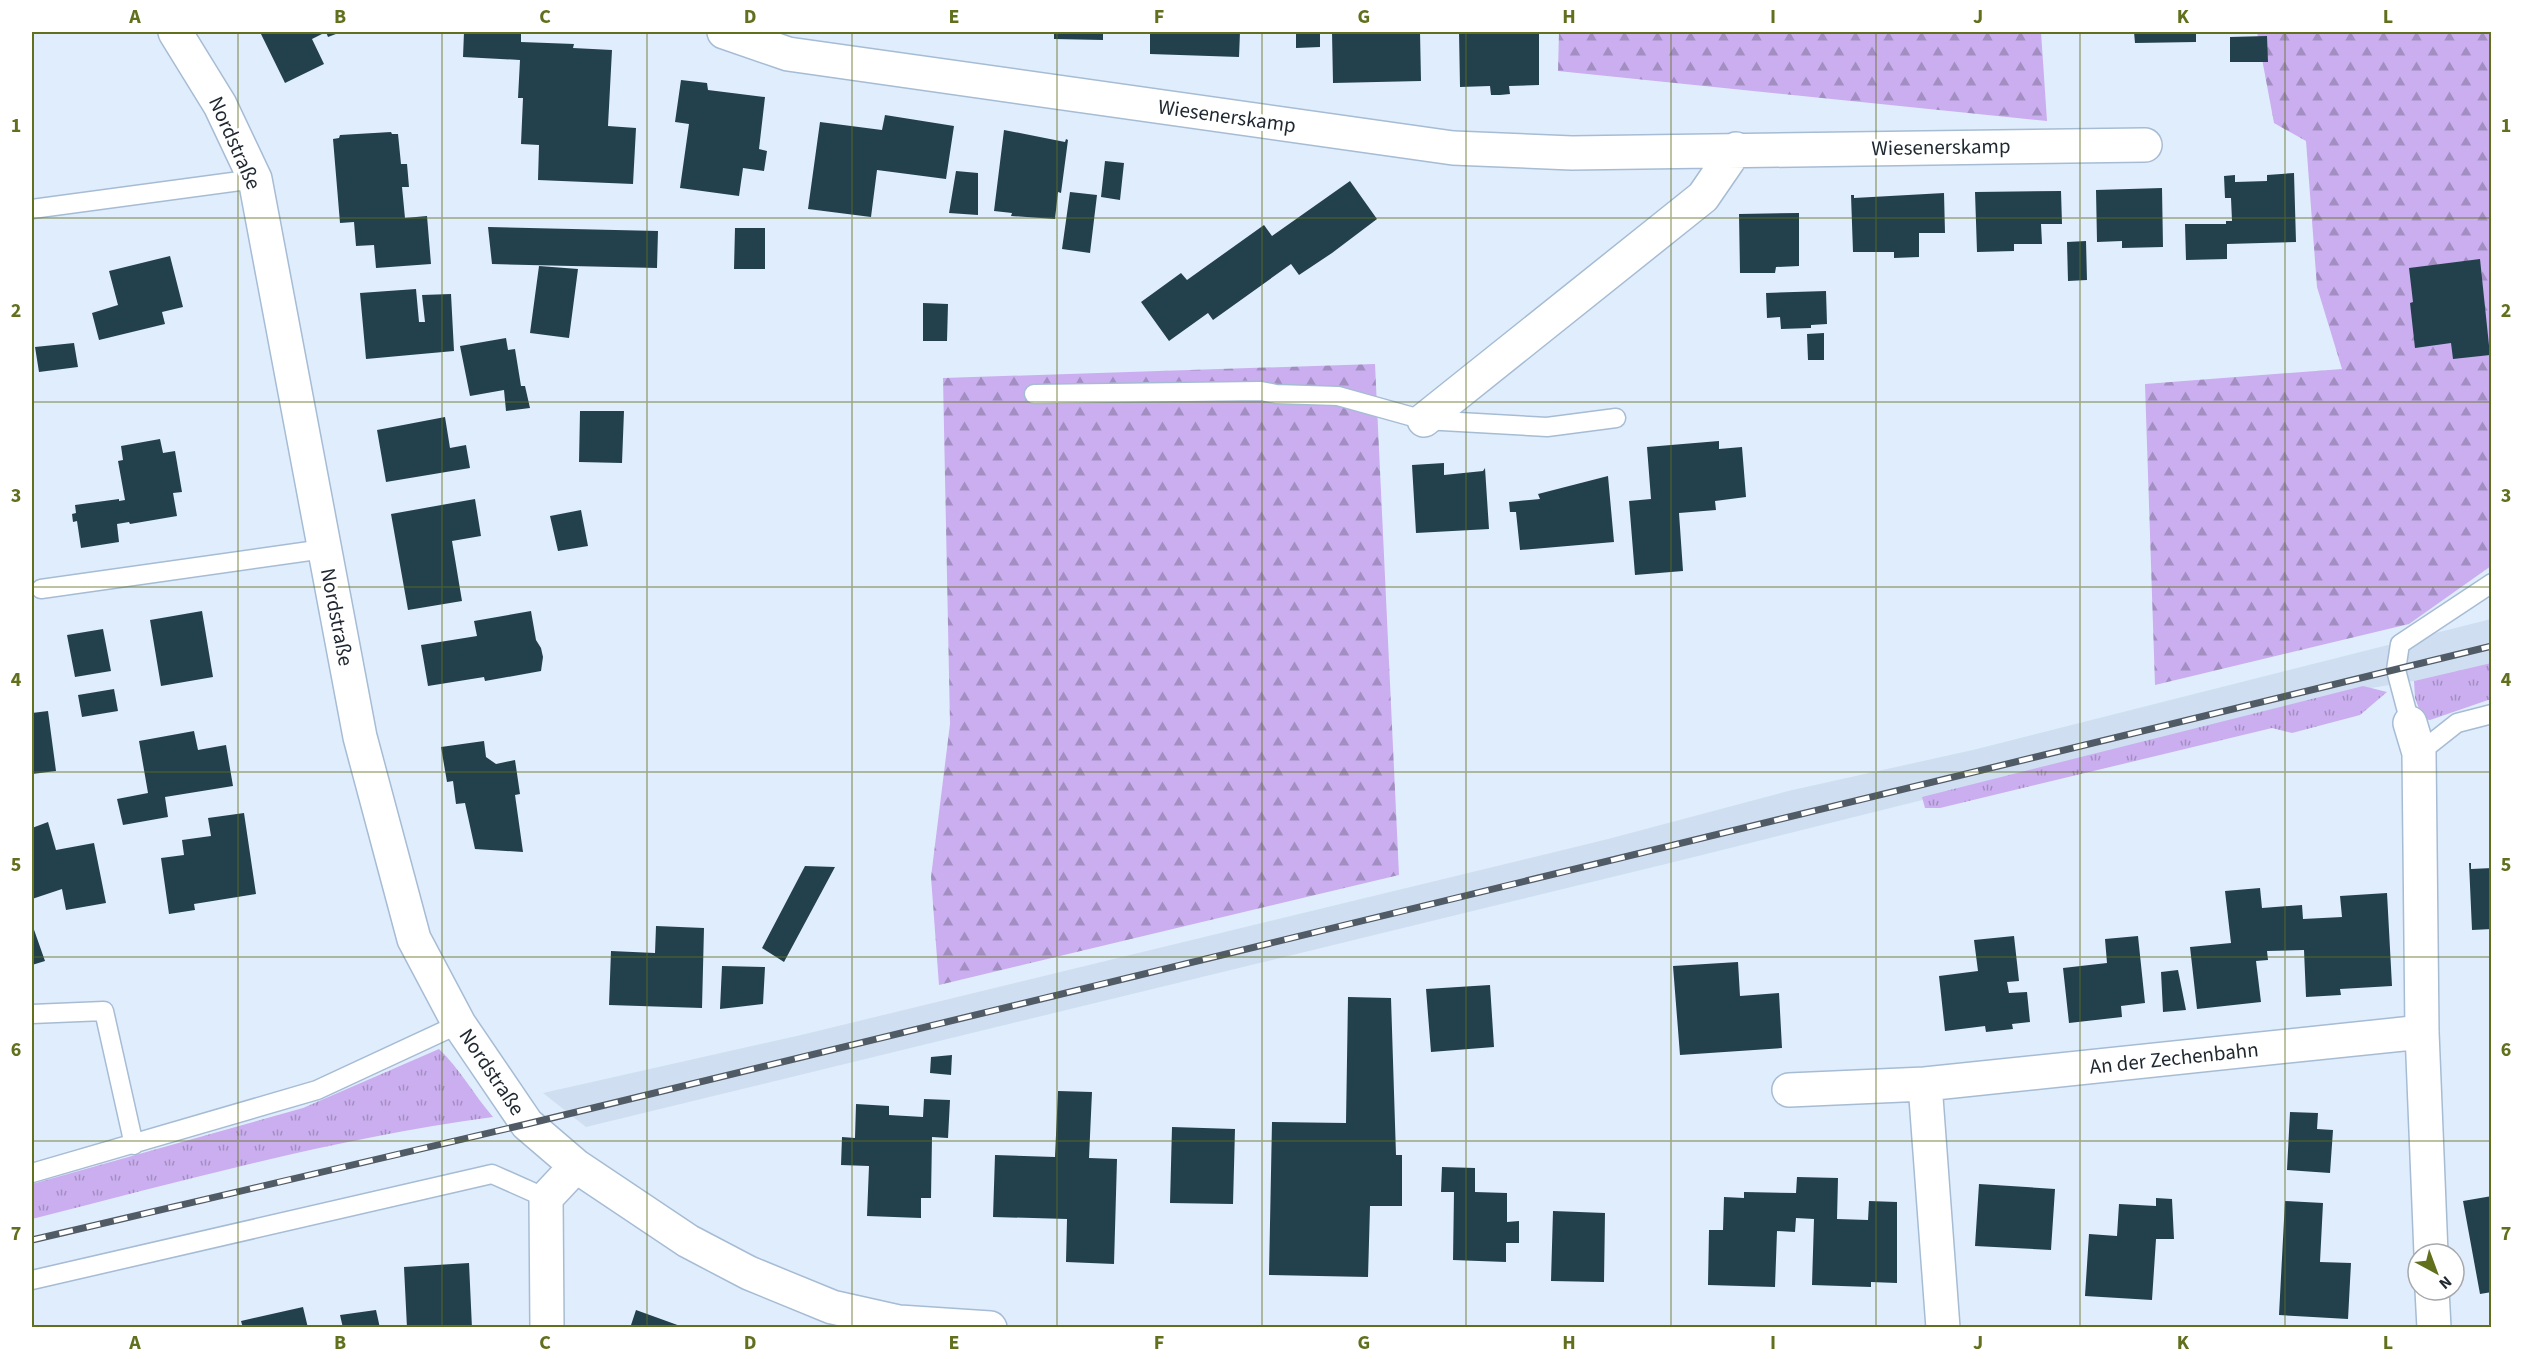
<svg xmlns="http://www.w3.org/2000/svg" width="2523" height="1359" font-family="'Source Sans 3',sans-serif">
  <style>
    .built { fill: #cfdff1 }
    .grass { fill: url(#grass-tufts) }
    .forest { fill: url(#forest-firs) }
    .building { fill: #23414d }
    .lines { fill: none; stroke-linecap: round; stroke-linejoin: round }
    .lane-casing { stroke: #a6bcd4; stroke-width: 21 }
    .street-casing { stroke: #a6bcd4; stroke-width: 36 }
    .lane { stroke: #fff; stroke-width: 18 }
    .street { stroke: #fff; stroke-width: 33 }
    .rail-casing { stroke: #515b65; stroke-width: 7 }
    .rail { stroke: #fff; stroke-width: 4.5; stroke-dasharray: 14; stroke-linecap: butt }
    .grid { fill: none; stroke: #60701c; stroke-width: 1.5; stroke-opacity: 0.55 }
    .labels { text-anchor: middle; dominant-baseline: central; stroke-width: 6; stroke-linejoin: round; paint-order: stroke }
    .street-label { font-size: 21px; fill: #1f2730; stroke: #fff }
    .neatline { fill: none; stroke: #60701c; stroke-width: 2 }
    .grid-label { font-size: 20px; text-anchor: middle; font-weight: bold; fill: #60701c }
  </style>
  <defs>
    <pattern id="grass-tufts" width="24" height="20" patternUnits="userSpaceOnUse" patternTransform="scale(1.5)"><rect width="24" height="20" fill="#caaeef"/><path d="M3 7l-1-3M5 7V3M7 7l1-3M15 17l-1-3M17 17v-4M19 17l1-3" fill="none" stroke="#a38ec2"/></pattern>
    <pattern id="forest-firs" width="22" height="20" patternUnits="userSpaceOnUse" patternTransform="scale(1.5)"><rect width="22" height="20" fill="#caaeef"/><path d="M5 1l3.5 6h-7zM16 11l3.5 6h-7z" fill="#a38ec2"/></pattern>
  </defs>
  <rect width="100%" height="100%" fill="#e0edfc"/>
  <path class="built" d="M2491,619V663L2414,681L2371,688L1674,862L586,1127L543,1093L801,1035L1608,839L1788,791L1977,749Z"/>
  <path class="grass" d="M2491,663V699L2430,720L2423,719L2415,698L2414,681Z
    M2363,686L2387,692L2360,715L2292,733L2272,728L1940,808H1925L1922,797Z
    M439,1049C460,1069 474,1095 493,1117C337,1138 184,1180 32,1219V1184L303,1108Z"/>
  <path class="forest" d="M1559,32H2041L2047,121L1558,71Z
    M2257,32H2491V566L2409,624L2155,685L2145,384L2342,369L2317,287L2306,141L2274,123Z
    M1375,364L1399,875L939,985L931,877L950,724L943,378Z"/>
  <path class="building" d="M260,32H341L328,37L326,32L312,39L324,64L285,83Z
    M464,32H521V42L574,44L573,48L612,50L608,126L636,128L633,184L538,180L539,145L521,144L523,98H518L520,60L463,57Z
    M1006,32H1103V40L1054,39V34H1006Z
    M1150,32H1240L1239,57L1150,54Z
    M1296,32H1320V47L1296,48Z
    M1332,32H1420L1421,81L1333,83Z
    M1459,32H1539V85L1509,86L1510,94L1500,95H1491L1490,86L1460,87Z
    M2134,32H2196V42L2135,43Z
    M2267,36L2268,62H2230V37Z
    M681,80L707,83L708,90L765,97L759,149L767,151L764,171L743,168L739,196L680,188L689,124L675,122Z
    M885,115L954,126L946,179L877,170L871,217L808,209L820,122L882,130Z
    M1004,130L1065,142L1066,139L1068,140L1061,193L1058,192L1055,219L1011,216L1012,213L994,211Z
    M391,132L392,134H398L401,164H407L409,187H402L405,218L427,216L431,264L376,268L374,245L356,246L354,222L340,223L333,139L339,138L340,135Z
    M1105,161L1124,163L1120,200L1101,197Z
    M956,171L978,173V215L949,213Z
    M2294,173L2296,242L2227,244V259L2186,260L2185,224H2226V221H2232L2231,198H2225L2224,176L2235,175V182L2267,181V175Z
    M1350,181L1377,219L1332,253L1299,275L1291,264L1213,320L1208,313L1169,341L1141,302L1181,273L1187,280L1264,225L1272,236Z
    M2162,188L2163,247L2122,248V241L2097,242L2096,190Z
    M2061,191L2062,224H2041L2042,244H2014V251L1977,252L1975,192Z
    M1070,192L1097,195L1090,253L1062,249Z
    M1944,193L1945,233H1919V257L1894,258V252H1853L1851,195H1854V198Z
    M1799,213V266L1776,267L1775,273H1740L1739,214Z
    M488,227L658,231L657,268L492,264Z
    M735,228H765V269H734Z
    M2086,241L2087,280L2068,281L2067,242Z
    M170,256L183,307L162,312L165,324L99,340L92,313L118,305L109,271Z
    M2480,259L2490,355L2453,359L2451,343L2415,348L2410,303L2413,302L2409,268Z
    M539,266L578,269L569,338L530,333Z
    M416,289L419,322H425L422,295L451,294L454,351L366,359L360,293Z
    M1826,291L1827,324L1811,325V328L1781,329L1780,317L1767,318L1766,293Z
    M923,303L948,304L947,341H923Z
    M1824,333V360H1808L1807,334Z
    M506,338L508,350L515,349L521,386H525L530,408L506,411L504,390L470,396L460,346Z
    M74,343L78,367L39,372L35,347Z
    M580,411H624L622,463L579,462Z
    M445,417L450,448L466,445L470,468L386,482L377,430Z
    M160,439L163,453L175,451L182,492L173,493L177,516L130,524L129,522L117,524L119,542L81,548L77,521L73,522L72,514L76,513L75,505L119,499V501L125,500L118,461L123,460L121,446Z
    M1719,441V449L1742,447L1746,497L1715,501L1716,510L1679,513L1683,571L1635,575L1629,501L1651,499L1647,447Z
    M1444,463V475L1483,471L1485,468L1489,529L1416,533L1412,465Z
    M1608,476L1614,542L1520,550L1516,512H1510L1509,502L1540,499L1538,494Z
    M475,499L481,536L452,541L462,601L408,610L391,514Z
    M581,510L588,546L558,551L550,516Z
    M202,611L213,677L161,686L150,620Z
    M531,611L536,640L541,648L543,657L541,671L485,681L484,677L428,686L421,645L477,636L474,621Z
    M103,629L111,671L75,677L67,635Z
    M114,689L118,711L82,717L78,695Z
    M48,711L56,771L32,774V713Z
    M194,731L198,750L226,745L233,786L165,797L168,817L123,825L117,799L148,793L139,741Z
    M484,741L486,757L496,764L515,760L520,794L515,795L523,852L475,849L465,803L456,804L453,781L447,782L441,747Z
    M244,813L256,894L194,904L195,910L169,914L161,858L184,855L182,840L211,836L208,818Z
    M48,822L56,850L94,843L106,903L66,910L62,889L32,899V828Z
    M2469,863H2471V869L2492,868V929L2472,930Z
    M805,866L835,867L784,962L762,948Z
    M2260,888L2262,908L2302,905L2303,919L2342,917L2340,896L2387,893L2392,986L2340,989L2341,995L2306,997L2304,950L2267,951L2268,960L2256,961L2261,1002L2197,1009L2190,947L2231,943L2225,891Z
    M32,924L45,961L32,965Z
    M656,926L704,928L702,1008L609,1005L611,951L655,953Z
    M2014,936L2019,981L2007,982L2009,993L2027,992L2030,1022L2012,1024L2013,1029L1986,1032L1985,1026L1945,1031L1939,976L1978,971L1974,940Z
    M2138,936L2145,1003L2121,1006L2122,1017L2069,1023L2063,968L2107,963L2105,939Z
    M1738,962L1740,996L1779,993L1782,1048L1680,1055L1673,966Z
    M722,966L765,967L763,1004L720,1009Z
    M2178,970L2186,1010L2163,1012L2161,972Z
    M1490,985L1494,1047L1431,1052L1426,989Z
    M1348,997L1391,998L1396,1155H1402V1206H1370L1368,1277L1269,1275L1272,1122L1346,1123Z
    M952,1055L951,1075L930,1073L931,1057Z
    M1058,1091L1092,1092L1089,1158L1117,1159L1114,1264L1066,1262L1067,1219L993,1217L995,1155L1055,1157Z
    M924,1099L950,1100L948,1138L932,1137L931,1198H921V1218L867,1216L869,1166L841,1165L842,1137L855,1138L856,1104L889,1106V1115L923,1117Z
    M2290,1112L2318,1113L2317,1129L2333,1130L2330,1173L2287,1170Z
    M1172,1127L1235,1129L1233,1204L1170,1203Z
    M1442,1167L1475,1168V1192L1507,1193V1222L1519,1221V1243H1506V1262L1453,1260L1454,1192H1441Z
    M1797,1177L1838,1178L1837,1219L1868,1220L1869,1201L1897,1202V1283L1871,1282V1287L1812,1285L1814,1219L1796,1218L1795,1232L1777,1231L1775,1287L1708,1285L1709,1230H1723L1724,1197L1744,1198V1192L1796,1193Z
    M1979,1184L2055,1189L2051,1250L1975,1246Z
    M2492,1196V1292L2480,1294L2463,1201Z
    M2156,1198L2172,1199L2174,1239H2156L2152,1300L2085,1296L2089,1234L2117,1236L2119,1204L2156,1206Z
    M2285,1201L2323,1203L2320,1262L2351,1263L2348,1319L2279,1315Z
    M1553,1211L1605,1213L1604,1282L1551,1281Z
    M469,1263L472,1328H407L404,1267Z
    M303,1307L308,1328H243L241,1321Z
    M376,1310L380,1328H343L340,1315Z
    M636,1310L683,1327V1328H630Z"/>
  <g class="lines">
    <defs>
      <path id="lane" d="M32,209L255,179
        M1034,394L1261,391L1276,394L1338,396L1424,420L1547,427L1616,418
        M41,589L324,549
        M2410,723L2396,670L2400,644L2492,583
        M2419,753L2457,723L2492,714
        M32,1014L104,1011L134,1145
        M32,1173L317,1090L459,1024
        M32,1280L492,1174L546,1198"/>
      <path id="street" d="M175,32L220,105L255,179L360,737L414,939L459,1024L527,1124L576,1166L688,1241L749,1273L832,1307L899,1322L990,1328
        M724,32L788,54L1453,148L1572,153L2145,145
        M1424,420L1703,197L1736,149
        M2410,723L2419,753L2422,1032L2431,1254
        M1925,1084L2422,1032
        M1789,1090L1925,1084L1943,1328
        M2432,1290L2434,1328
        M547,1328L546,1198L576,1166"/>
    </defs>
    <use href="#lane" class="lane-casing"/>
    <use href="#street" class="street-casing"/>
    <use href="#lane" class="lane"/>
    <use href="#street" class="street"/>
    <defs>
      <path id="rail" d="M32,1240L527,1124L2492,646"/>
    </defs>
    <use href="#rail" class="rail-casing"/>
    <use href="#rail" class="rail"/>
  </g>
  <path class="grid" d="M238,32V1328M442,32V1328M647,32V1328M852,32V1328M1057,32V1328M1262,32V1328M1466,32V1328M1671,32V1328M1876,32V1328M2080,32V1328M2285,32V1328M32,218H2492M32,402H2492M32,587H2492M32,772H2492M32,957H2492M32,1141H2492"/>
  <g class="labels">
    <g class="street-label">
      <text transform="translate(1227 116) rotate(8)">Wiesenerskamp</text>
      <text transform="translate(235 143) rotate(66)">Nordstraße</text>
      <text transform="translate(1941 147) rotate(-1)">Wiesenerskamp</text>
      <text transform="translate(337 617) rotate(79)">Nordstraße</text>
      <text transform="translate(2174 1058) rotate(-6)">An der Zechenbahn</text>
      <text transform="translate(492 1072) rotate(56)">Nordstraße</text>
    </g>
  </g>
  <rect width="2523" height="1359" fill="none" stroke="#ffffff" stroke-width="66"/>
  <g transform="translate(2436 1272) rotate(139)"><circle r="28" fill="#ffffff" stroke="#a5a9ac" stroke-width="1.5"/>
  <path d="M0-4.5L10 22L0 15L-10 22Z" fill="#60701c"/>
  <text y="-9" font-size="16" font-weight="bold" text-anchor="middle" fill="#1f2730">N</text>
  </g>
  <rect x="33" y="33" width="2457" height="1293" class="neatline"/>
  <g class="grid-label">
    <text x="135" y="23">A</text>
    <text x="340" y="23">B</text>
    <text x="545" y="23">C</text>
    <text x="750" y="23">D</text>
    <text x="954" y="23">E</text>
    <text x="1159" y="23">F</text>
    <text x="1364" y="23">G</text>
    <text x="1569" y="23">H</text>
    <text x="1773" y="23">I</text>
    <text x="1978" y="23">J</text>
    <text x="2183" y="23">K</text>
    <text x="2388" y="23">L</text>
    <text x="16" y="132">1</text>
    <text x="2506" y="132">1</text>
    <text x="16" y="317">2</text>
    <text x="2506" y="317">2</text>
    <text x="16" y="502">3</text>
    <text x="2506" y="502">3</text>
    <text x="16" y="686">4</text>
    <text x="2506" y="686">4</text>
    <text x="16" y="871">5</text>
    <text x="2506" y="871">5</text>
    <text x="16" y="1056">6</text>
    <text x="2506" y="1056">6</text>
    <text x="16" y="1240">7</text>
    <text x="2506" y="1240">7</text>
    <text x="135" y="1349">A</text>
    <text x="340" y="1349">B</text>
    <text x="545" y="1349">C</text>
    <text x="750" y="1349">D</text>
    <text x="954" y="1349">E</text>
    <text x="1159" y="1349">F</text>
    <text x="1364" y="1349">G</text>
    <text x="1569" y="1349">H</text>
    <text x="1773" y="1349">I</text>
    <text x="1978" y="1349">J</text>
    <text x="2183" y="1349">K</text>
    <text x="2388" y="1349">L</text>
  </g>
</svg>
